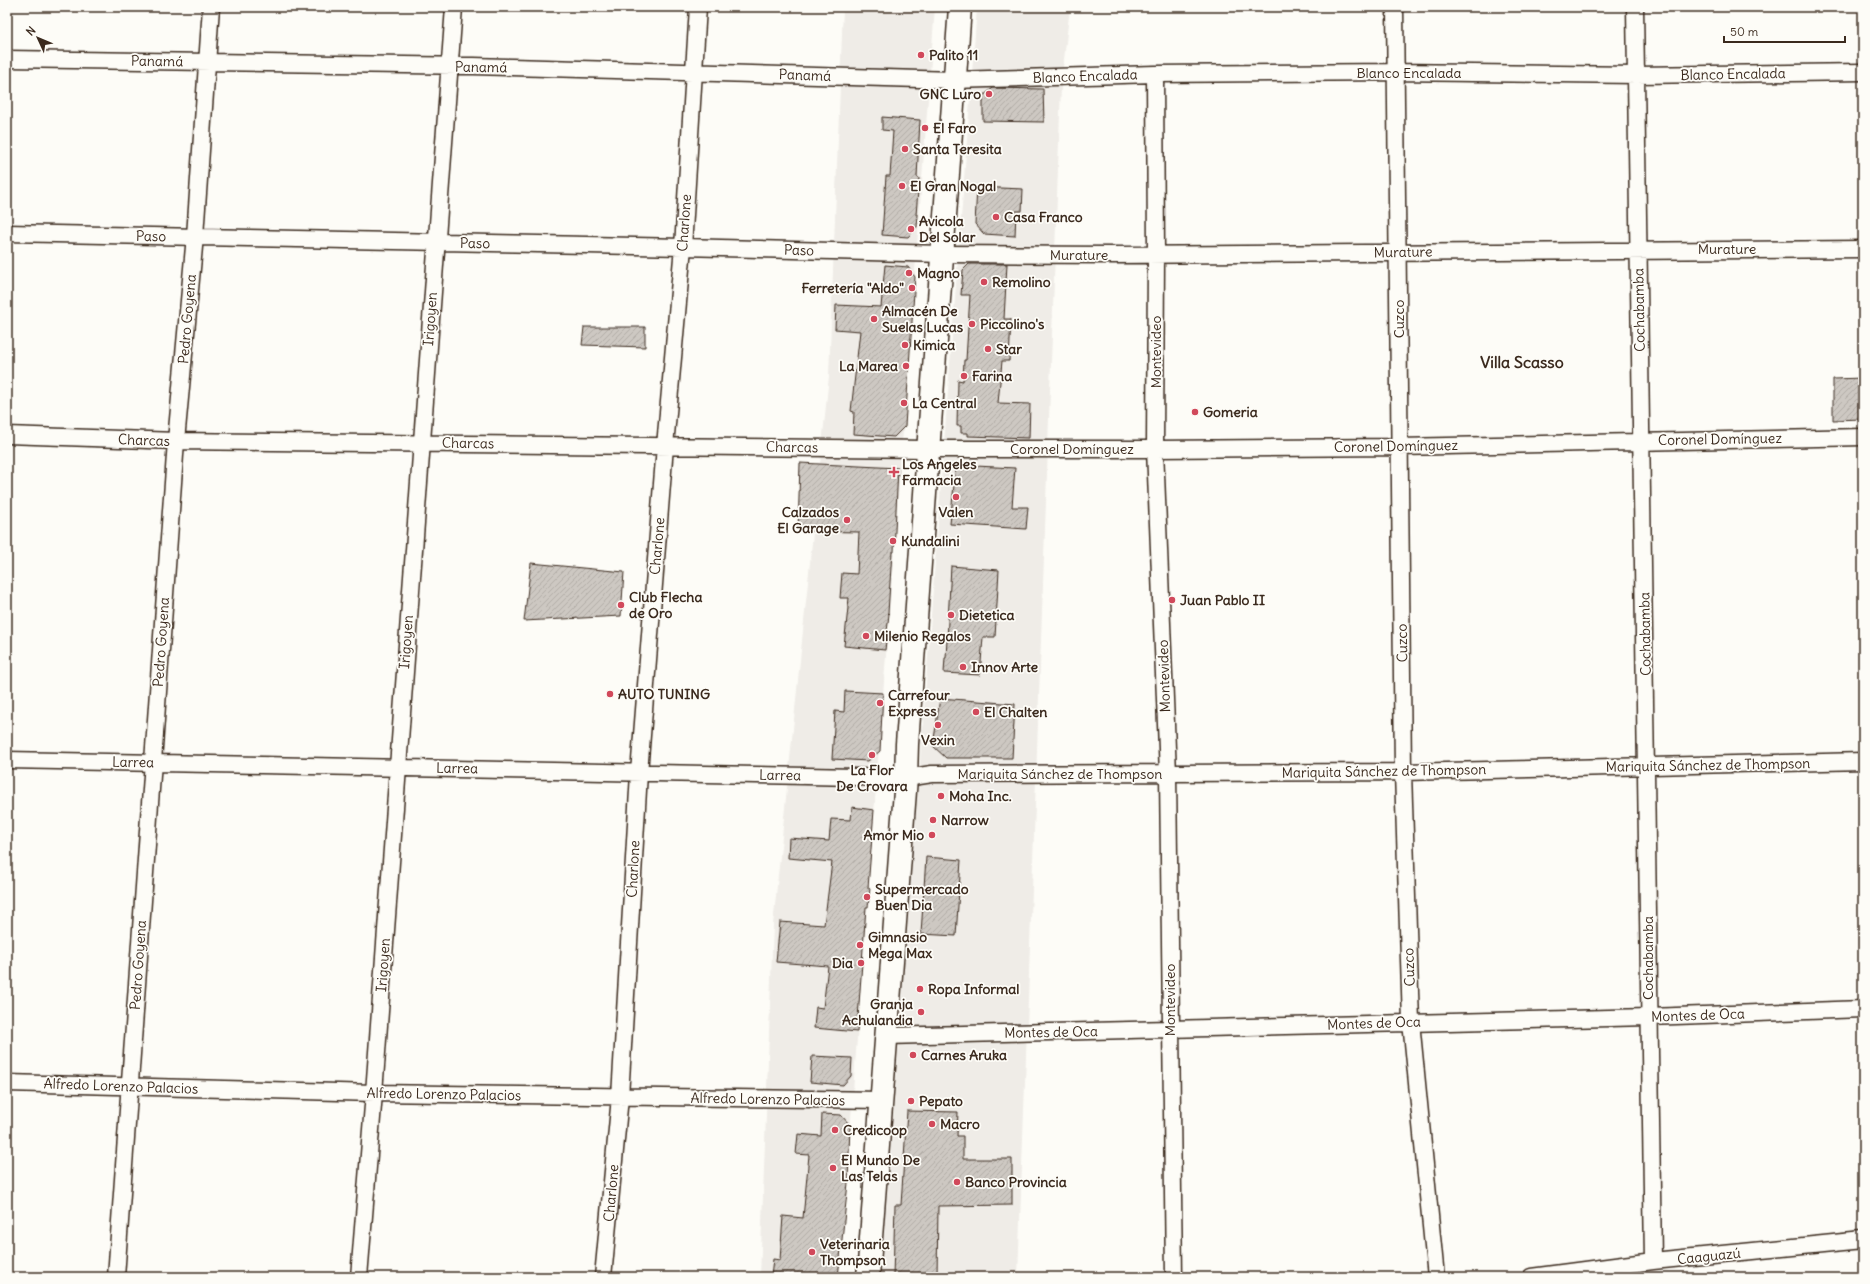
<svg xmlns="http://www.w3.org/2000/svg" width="1870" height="1284" font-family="Delius,sans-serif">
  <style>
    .built { fill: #efece7 }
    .building { fill: url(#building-hatch); stroke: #3b2a1e }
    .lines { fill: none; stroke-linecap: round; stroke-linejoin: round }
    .street-casing { stroke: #3b2a1e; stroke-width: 19 }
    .secondary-casing { stroke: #3b2a1e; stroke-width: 25 }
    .street { stroke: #fdfcf7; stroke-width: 16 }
    .secondary { stroke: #fdfcf7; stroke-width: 22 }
    .poi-dot { fill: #d1495b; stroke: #fdfcf7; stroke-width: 1.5 }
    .labels { text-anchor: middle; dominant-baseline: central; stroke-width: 3.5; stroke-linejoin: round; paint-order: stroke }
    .poi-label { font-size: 14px; font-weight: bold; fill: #3b2a1e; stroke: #fdfcf7; text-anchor: start }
    .street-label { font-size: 14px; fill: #3b2a1e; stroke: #fdfcf7 }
    .quarter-label { font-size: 16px; font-weight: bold; fill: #3b2a1e; stroke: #fdfcf7 }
  </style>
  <defs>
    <pattern id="building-hatch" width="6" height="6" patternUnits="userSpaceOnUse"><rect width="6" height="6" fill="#cdc8c2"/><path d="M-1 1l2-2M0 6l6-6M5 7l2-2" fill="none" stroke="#b1aca6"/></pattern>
  </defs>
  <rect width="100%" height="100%" fill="#fdfcf7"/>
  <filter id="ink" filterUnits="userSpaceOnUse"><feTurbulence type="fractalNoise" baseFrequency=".025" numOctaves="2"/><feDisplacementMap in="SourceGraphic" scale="8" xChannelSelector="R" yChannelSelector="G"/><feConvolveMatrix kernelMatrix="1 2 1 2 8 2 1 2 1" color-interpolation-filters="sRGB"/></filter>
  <g filter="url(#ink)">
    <path class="built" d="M843,7H935L839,1277H760L773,925L829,376Z
      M977,7H1070L1061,86L1018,1277H881Z"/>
    <path class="building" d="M993,88L1043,89L1044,122L983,121V96Z
      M882,117L920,120L917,177L919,178L916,215H918L917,227L908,237L882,235L886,176H890L893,131L882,130Z
      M977,187L1023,189L1022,211H1016L1015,236L984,234L975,224Z
      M969,264H1007L1004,319H1011L1009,361H1002L998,403L1030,404L1029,438L968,436V433H961V426H957L958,380L963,381L964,360H966L970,295H961L963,270Z
      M885,265L908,267L915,277L905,426L894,437L853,434L854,412L851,411L860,331L835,329L836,305L881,307Z
      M584,327H645V347L582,345Z
      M1863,378V419L1833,420V379Z
      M800,463L898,468L894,552H892L888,613L889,614L885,650L844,646L849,598H840L842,573L857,574L859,532L798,531Z
      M956,465L1015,468L1012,507H1028L1026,529L950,524Z
      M531,563L624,572L621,616L524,621Z
      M951,566L999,570L995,637H983L980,675L944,673L945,658H946Z
      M845,691L883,693L880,751L868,761L832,759L835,711L844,712Z
      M940,698L1015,704L1012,758H946L933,746Z
      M852,807L874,810L868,888H870L868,907H866L857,1032L814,1028L816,1007L823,1008L828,966L776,962L780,922L824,925L832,862L788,858L789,838L829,841L831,819L851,820Z
      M926,857L961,860L956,936L921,934Z
      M812,1056L852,1058L851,1076L843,1085L810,1082Z
      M907,1111L958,1112L957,1136H963V1159H1012V1205L938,1206L937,1277H893L895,1205H901Z
      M822,1114L841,1115L850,1125L848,1183L838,1277H771L773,1259L780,1260L783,1216L803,1218L809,1155L796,1154L798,1134L821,1136Z"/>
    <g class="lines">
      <defs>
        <path id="street" d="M1395,7L1403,772L1411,1022L1436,1277
          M1635,7L1653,1261
          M7,59L474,66L954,80L1155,74L1396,72L1636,75L1863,72
          M1155,74L1156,254L1155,449L1168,774L1174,1277
          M7,233L683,247L943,254L1114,255L1863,249
          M7,435L176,441L929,449H1155L1399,447L1863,437
          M7,760L906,778L932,774L1403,772L1863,761
          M886,1036L1649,1017L1863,1009
          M7,1083L374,1093L882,1100
          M116,1277L176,441L195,236L211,7
          M359,1277L374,1093L454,7
          M603,1277L620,1097L639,773L665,446L683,247L698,7
          M1531,1277L1653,1261L1863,1240"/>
        <path id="secondary" d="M868,1277L906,778L907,744L960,7"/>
      </defs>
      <use href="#street" class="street-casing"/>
      <use href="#secondary" class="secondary-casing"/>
      <use href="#street" class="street"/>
      <use href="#secondary" class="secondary"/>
    </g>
  </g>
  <g class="poi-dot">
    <circle cx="921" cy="55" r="4"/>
    <circle cx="989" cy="94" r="4"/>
    <circle cx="925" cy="128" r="4"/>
    <circle cx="905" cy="149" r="4"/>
    <circle cx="902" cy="186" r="4"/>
    <circle cx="996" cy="217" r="4"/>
    <circle cx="911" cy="229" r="4"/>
    <circle cx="909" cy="273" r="4"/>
    <circle cx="984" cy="282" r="4"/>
    <circle cx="912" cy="288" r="4"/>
    <circle cx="874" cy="319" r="4"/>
    <circle cx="972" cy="324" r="4"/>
    <circle cx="905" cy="345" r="4"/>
    <circle cx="988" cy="349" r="4"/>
    <circle cx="906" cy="366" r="4"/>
    <circle cx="964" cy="376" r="4"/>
    <circle cx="904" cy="403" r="4"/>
    <circle cx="1195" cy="412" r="4"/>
    <path d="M892 466h4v4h4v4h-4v4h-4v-4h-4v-4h4z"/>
    <circle cx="956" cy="497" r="4"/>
    <circle cx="847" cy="520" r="4"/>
    <circle cx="893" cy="541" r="4"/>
    <circle cx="1172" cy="600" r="4"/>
    <circle cx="621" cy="605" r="4"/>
    <circle cx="951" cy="615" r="4"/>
    <circle cx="866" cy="636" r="4"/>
    <circle cx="963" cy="667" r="4"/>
    <circle cx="610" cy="694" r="4"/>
    <circle cx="880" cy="703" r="4"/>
    <circle cx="976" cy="712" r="4"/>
    <circle cx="938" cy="725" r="4"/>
    <circle cx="872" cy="755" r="4"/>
    <circle cx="941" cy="796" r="4"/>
    <circle cx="933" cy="820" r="4"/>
    <circle cx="932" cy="835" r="4"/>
    <circle cx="867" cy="897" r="4"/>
    <circle cx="860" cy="945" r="4"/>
    <circle cx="861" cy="963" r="4"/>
    <circle cx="920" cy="989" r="4"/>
    <circle cx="921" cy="1012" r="4"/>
    <circle cx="913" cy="1055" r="4"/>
    <circle cx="911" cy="1101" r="4"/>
    <circle cx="932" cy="1124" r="4"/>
    <circle cx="835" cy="1130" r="4"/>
    <circle cx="833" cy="1168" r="4"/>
    <circle cx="957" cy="1182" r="4"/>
    <circle cx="812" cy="1252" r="4"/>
  </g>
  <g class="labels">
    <g class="poi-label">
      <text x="929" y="55">Palito 11</text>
      <text x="981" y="94" text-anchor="end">GNC Luro</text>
      <text x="933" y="128">El Faro</text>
      <text x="913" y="149">Santa Teresita</text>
      <text x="910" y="186">El Gran Nogal</text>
      <text x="1004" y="217">Casa Franco</text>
      <text x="919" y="221">Avicola<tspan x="919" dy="16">Del Solar</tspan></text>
      <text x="917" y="273">Magno</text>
      <text x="992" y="282">Remolino</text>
      <text x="904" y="288" text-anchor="end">Ferretería "Aldo"</text>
      <text x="882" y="311">Almacén De<tspan x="882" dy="16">Suelas Lucas</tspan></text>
      <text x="980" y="324">Piccolino's</text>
      <text x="913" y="345">Kimica</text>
      <text x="996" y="349">Star</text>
      <text x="898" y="366" text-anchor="end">La Marea</text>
      <text x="972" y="376">Farina</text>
      <text x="912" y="403">La Central</text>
      <text x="1203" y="412">Gomeria</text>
      <text x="902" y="464">Los Angeles<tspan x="902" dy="16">Farmacia</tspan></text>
      <text x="839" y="512" text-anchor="end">Calzados<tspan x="839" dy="16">El Garage</tspan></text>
      <text x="956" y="512" text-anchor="middle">Valen</text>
      <text x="901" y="541">Kundalini</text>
      <text x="629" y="597">Club Flecha<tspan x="629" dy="16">de Oro</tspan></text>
      <text x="1180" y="600">Juan Pablo II</text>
      <text x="959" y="615">Dietetica</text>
      <text x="874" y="636">Milenio Regalos</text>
      <text x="971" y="667">Innov Arte</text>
      <text x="618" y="694">AUTO TUNING</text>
      <text x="888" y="695">Carrefour<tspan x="888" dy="16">Express</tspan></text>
      <text x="984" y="712">El Chalten</text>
      <text x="938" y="740" text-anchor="middle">Vexin</text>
      <text x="872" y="770" text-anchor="middle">La Flor<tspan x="872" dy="16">De Crovara</tspan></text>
      <text x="949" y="796">Moha Inc.</text>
      <text x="941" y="820">Narrow</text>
      <text x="924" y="835" text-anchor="end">Amor Mio</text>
      <text x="875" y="889">Supermercado<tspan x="875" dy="16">Buen Dia</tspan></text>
      <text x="868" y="937">Gimnasio<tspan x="868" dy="16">Mega Max</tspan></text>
      <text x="853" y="963" text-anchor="end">Dia</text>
      <text x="928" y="989">Ropa Informal</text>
      <text x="913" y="1004" text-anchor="end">Granja<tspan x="913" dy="16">Achulandia</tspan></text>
      <text x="921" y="1055">Carnes Aruka</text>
      <text x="919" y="1101">Pepato</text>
      <text x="940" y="1124">Macro</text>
      <text x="843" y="1130">Credicoop</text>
      <text x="841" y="1160">El Mundo De<tspan x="841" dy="16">Las Telas</tspan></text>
      <text x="965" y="1182">Banco Provincia</text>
      <text x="820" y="1244">Veterinaria<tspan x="820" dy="16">Thompson</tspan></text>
    </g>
    <g class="street-label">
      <text transform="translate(157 61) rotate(1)">Panamá</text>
      <text transform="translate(481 67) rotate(1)">Panamá</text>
      <text x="1409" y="73">Blanco Encalada</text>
      <text transform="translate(1733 74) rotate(-1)">Blanco Encalada</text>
      <text transform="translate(805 75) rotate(2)">Panamá</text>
      <text transform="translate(1085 76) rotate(-2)">Blanco Encalada</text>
      <text transform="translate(684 223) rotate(-86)">Charlone</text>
      <text transform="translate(151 236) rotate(1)">Paso</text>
      <text transform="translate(475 243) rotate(1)">Paso</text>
      <text x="1727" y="249">Murature</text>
      <text transform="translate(799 250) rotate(2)">Paso</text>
      <text transform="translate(1403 252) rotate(-1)">Murature</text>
      <text x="1079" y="255">Murature</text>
      <text transform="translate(1639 310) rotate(-91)">Cochabamba</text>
      <text transform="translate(187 319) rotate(-85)">Pedro Goyena</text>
      <text transform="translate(430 319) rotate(-86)">Irigoyen</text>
      <text transform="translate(1399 319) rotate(-90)">Cuzco</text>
      <text transform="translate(1156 352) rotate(-90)">Montevideo</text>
      <text transform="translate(1720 439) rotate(-1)">Coronel Domínguez</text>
      <text transform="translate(144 440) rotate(2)">Charcas</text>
      <text transform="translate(468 443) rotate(1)">Charcas</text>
      <text transform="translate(1396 446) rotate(-1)">Coronel Domínguez</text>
      <text transform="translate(792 447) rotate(1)">Charcas</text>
      <text x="1072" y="449">Coronel Domínguez</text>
      <text transform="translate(657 546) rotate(-85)">Charlone</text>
      <text transform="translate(1645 634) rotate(-91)">Cochabamba</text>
      <text transform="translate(161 642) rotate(-86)">Pedro Goyena</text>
      <text transform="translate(406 642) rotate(-86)">Irigoyen</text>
      <text transform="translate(1402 643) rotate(-91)">Cuzco</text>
      <text transform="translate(1164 676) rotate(-92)">Montevideo</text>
      <text transform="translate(133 762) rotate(1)">Larrea</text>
      <text transform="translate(1708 765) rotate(-1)">Mariquita Sánchez de Thompson</text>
      <text transform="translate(457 768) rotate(1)">Larrea</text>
      <text transform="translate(1384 771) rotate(-1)">Mariquita Sánchez de Thompson</text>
      <text x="1060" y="774">Mariquita Sánchez de Thompson</text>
      <text transform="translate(780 775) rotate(1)">Larrea</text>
      <text transform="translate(633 869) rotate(-87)">Charlone</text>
      <text transform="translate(1648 958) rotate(-90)">Cochabamba</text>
      <text transform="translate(138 965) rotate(-86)">Pedro Goyena</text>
      <text transform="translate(383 965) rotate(-86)">Irigoyen</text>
      <text transform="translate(1409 967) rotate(-92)">Cuzco</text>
      <text transform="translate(1170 1000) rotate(-90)">Montevideo</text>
      <text transform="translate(1698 1015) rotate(-2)">Montes de Oca</text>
      <text transform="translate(1374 1023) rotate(-2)">Montes de Oca</text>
      <text transform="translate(1051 1032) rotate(-1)">Montes de Oca</text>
      <text transform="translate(121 1086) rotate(2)">Alfredo Lorenzo Palacios</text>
      <text transform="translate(444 1094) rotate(1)">Alfredo Lorenzo Palacios</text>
      <text transform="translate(768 1099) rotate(1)">Alfredo Lorenzo Palacios</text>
      <text transform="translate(611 1193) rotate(-85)">Charlone</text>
      <text transform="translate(1709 1256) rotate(-6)">Caaguazú</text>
    </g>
    <g class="quarter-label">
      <text x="1522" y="362">Villa Scasso</text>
    </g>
  </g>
  <rect width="1870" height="1284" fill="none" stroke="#fdfcf7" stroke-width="24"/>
  <rect x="12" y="12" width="1846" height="1260" fill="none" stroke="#3b2a1e" stroke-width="1.5" filter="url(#ink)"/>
  <g transform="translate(38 38) rotate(314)" stroke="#fdfcf7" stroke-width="3" paint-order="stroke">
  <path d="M0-3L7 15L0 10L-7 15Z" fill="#3b2a1e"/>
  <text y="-6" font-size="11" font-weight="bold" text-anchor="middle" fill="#3b2a1e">N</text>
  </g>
  <path d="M1724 36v6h121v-6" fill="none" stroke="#3b2a1e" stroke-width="2"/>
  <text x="1730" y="36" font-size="12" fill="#3b2a1e" stroke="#fdfcf7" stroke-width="3" paint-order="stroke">50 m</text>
</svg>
